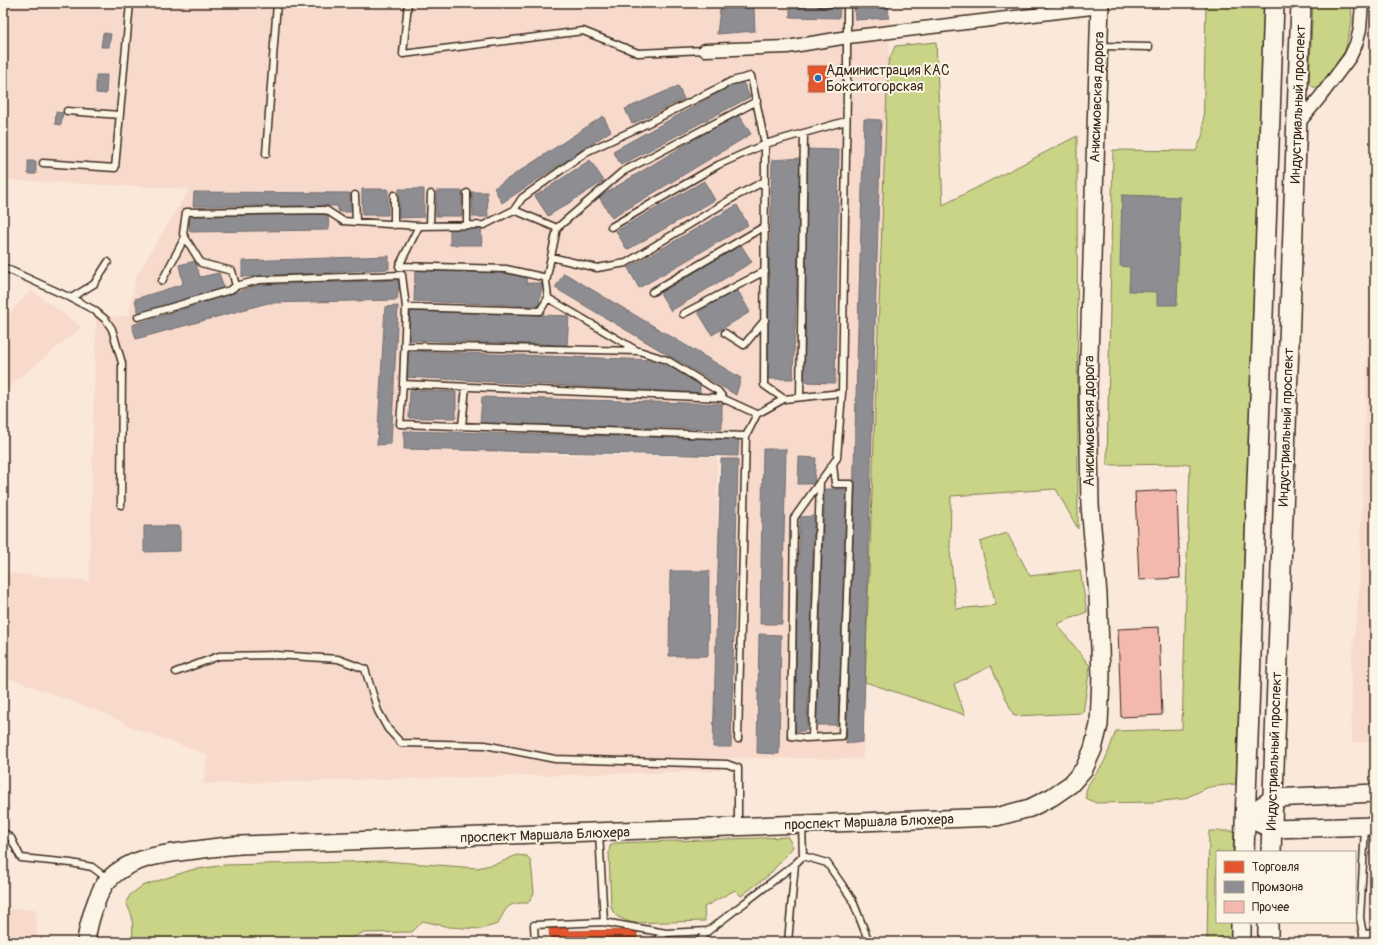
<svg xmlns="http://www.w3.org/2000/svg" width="1378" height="945" font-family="Pangolin,sans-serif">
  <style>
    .built { fill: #f8dacd; fill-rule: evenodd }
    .green { fill: #c9d487; stroke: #827f52 }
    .shops { fill: #e4572e; stroke: #b14a29 }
    .industry { fill: #8d8d92; stroke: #746f6f }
    .building { fill: #f3b8ae; stroke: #3b2a1e }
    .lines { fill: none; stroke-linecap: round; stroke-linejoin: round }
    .lane-casing { stroke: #3b2a1e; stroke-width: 9 }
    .street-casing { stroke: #3b2a1e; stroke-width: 15 }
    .secondary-casing { stroke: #3b2a1e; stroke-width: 20 }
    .primary-casing { stroke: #3b2a1e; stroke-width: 22 }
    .lane { stroke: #fcf5e5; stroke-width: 6 }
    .street { stroke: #fcf5e5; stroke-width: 12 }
    .secondary { stroke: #fcf5e5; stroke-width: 17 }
    .primary { stroke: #fcf5e5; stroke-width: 19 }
    .poi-dot { fill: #1f6fb2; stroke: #fcf5e5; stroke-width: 1.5 }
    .labels { text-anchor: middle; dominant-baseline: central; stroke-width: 4; stroke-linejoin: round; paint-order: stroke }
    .poi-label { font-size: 14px; fill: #3b2a1e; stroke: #fcf5e5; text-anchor: start }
    .street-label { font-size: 14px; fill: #3b2a1e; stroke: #fcf5e5 }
  </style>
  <rect width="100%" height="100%" fill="#fae9da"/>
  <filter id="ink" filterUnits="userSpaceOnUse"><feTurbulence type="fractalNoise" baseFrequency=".025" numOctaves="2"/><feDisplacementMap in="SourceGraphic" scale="8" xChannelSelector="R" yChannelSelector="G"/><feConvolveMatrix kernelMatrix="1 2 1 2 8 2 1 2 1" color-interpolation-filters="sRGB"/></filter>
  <g filter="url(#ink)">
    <path class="built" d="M3,3H891L863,759L720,758V771L203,784L208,755L136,729L101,712L3,676V572L89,581L96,317L129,316L136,276L189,189L3,180ZM449,453H721L718,528L717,457Z
      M1375,114V742L1352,743L1351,666L1359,591Z
      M31,290L82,327L3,392V320Z
      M3,909H36L38,942H3Z"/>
    <path class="green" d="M1206,3H1264L1236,784L1209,787L1183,799L1153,802L1096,803L1086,798C1084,783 1098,774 1104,762C1109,752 1112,741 1116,731L1182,729L1190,464L1107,465L1113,150L1196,151L1203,134Z
      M1313,3H1351L1352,21L1345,51L1319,88L1313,87L1309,83Z
      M936,42L943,205L1077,136L1078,529L1056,489L951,496L950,551L956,609L996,605L980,542L1007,533L1030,576L1080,570L1087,612L1057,624L1090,666L1083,713L1014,716L991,666L954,684L965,715L865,682L888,63L895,46Z
      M1209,831H1234L1233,852H1217V922H1231L1230,942H1207Z
      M788,837L793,847L769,875L741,896L735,890L704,907L705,921L632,923L618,917L613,912L611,906L609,853L610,846L615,843Z
      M517,855L527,856L531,862L534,893L528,903C507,903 507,906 498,924L481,929L449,927L423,921L412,932L362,933L352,938L321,939L307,937L302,942L146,941L133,940L132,916L126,902L130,895L142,886L191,870L225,865L384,861L477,868L499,863Z"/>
    <path class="shops" d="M807,66H828L829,90H808Z
      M568,927V931L637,930V942H550L549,928Z"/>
    <path class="industry" d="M790,5L840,6L839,18L790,17Z
      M888,5L889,18L855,20L854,7Z
      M754,7L755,31L717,34L720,9Z
      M103,33L111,34L109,47H101Z
      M96,75H107L106,94L96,93Z
      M742,80L750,97L621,165L613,151Z
      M678,86L684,99L632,124L625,109Z
      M56,112L63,113L61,125L55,124Z
      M738,113L751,134L612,218L599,197Z
      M603,116L611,131L502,203L494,188Z
      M864,119L881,120L863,742L846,744Z
      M806,149L839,150L835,383L803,382Z
      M802,158L793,379H767L772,160Z
      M590,160L604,181L548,216L535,196Z
      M28,161H36V174H28Z
      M704,181L715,200L627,250L616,231Z
      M362,189H388V215H362Z
      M399,189H424V217L399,218Z
      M436,191H462V216H436Z
      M194,192L350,193L352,212H339L337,206H193Z
      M472,192H487L488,217H473Z
      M1122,195L1180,197L1177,305H1157V292L1129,291L1130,267L1120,266Z
      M737,205L748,225L639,288L628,268Z
      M328,214L329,230L190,232L189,216Z
      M481,227L482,245H450V229Z
      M741,245L752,262L671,311L660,293Z
      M389,256V269L242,277V261Z
      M195,261L200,277L219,273L225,291L138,314L135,299L183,284L179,265Z
      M415,269L527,274L526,283H542L539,306L414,301Z
      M564,273L741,378L736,395L555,288Z
      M400,280L397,300L268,303L136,339L132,325L259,285Z
      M737,289L750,312L712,335L698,312Z
      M398,306L391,444L377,445L385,307Z
      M411,310L569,316L567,345L408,340Z
      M408,351L655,360L679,370L700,384V393L405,377Z
      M410,390L456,392V418H409Z
      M482,397L722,404V429L480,424Z
      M404,431L739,439L738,456L404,449Z
      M763,449H786L782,624H760Z
      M799,457L816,458L814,484H798Z
      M721,459H738L731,747H713Z
      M825,489H849L838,725H815Z
      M814,516L807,730L793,733L800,517Z
      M144,526H180V551L144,552Z
      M670,571H709L708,656H669Z
      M759,634L781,635L779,754L757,753Z"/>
    <path class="building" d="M1177,490L1180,578L1139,580L1135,492Z
      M1159,627L1162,715L1121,717L1118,629Z"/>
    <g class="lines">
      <defs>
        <path id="lane" d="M408,3L403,54L583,31L638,53L705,50
          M821,3H856
          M1100,46L1149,47
          M67,111L120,115
          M266,154L277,3
          M43,163L115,168L130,3
          M467,193V225
          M355,195L356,222
          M394,195V225
          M430,226L431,194
          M557,228L514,210L522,198L588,151L638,128L732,81L751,76L765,144L718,165L611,227
          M551,257L597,268L626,263L738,195L765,181
          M399,266L506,269L547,278
          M3,267L71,298L94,310L106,320L112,329L122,363L121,505
          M400,268L399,266L419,226
          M162,281L185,237
          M652,292L765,226
          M71,298L94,284L108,262
          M548,298L636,350
          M406,307L402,275L259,280L236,286L232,271L201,263L183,234L186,212L326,210L343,221L419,226L484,225L514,210
          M683,314L765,271
          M138,317L230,290L236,286
          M725,333L744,345L765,320
          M405,346L639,351L667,360L718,391L725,400
          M403,384L406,307L540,311L548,298L546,281L557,228L622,172L757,101
          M800,397L804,133
          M784,399L764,385L765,144L846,121
          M757,414L746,436L400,424L403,384L722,398L757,414L784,399L842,393
          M462,426L466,387
          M833,464L835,484H851L842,736L806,738L791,736L794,518L837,458L842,393L847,93V3
          M176,672L219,656L276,655L338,659L365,669L378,711L388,729L401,743L485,745L555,759L727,764L738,768V825
          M812,737L820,481
          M738,739L746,436
          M3,832L11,838L21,858L71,863L92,867L108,879
          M599,833L604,922L666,933L708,931
          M803,856L827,863L852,899L869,942
          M1363,934L1375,933
          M535,942L534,925L604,922
          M653,942L666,933
          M698,942L708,931L795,864L803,856L802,825
          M788,942L795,864
          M1363,942V934L1360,918L1365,828"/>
        <path id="street" d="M705,50L787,47L848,37L1100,7
          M1297,125L1320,97L1350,57L1356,44L1360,29L1362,3"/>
        <path id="secondary" d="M1245,817L1273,798L1375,793
          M1245,817L1272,829L1375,826
          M86,942C88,925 97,891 109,879C132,856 165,854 195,850C211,848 226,846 241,845L996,817L1030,808L1052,797L1071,784L1084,769L1093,749L1099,725L1101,676L1098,595L1090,505L1088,388L1100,3"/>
        <path id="primary" d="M1244,852L1274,3
          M1271,852L1301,3
          M1241,942V922
          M1268,942V922"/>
      </defs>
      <use href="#lane" class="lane-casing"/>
      <use href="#street" class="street-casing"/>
      <use href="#secondary" class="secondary-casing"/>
      <use href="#primary" class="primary-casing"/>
      <use href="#lane" class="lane"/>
      <use href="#street" class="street"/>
      <use href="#secondary" class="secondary"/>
      <use href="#primary" class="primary"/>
    </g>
  </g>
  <circle class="poi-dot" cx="818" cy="78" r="4"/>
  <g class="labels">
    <g class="poi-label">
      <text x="826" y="70">Администрация КАС<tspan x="826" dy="16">Бокситогорская</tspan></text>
    </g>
    <g class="street-label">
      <text transform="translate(1097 97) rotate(-88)">Анисимовская дорога</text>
      <text transform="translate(1298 104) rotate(-88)">Индустриальный проспект</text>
      <text transform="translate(1089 421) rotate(-90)">Анисимовская дорога</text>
      <text transform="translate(1286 427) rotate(-88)">Индустриальный проспект</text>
      <text transform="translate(1274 751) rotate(-88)">Индустриальный проспект</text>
      <text transform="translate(869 822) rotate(-2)">проспект Маршала Блюхера</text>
      <text transform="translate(545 835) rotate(-2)">проспект Маршала Блюхера</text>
    </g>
  </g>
  <rect width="1378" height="945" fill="none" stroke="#fcf5e5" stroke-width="16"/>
  <rect x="8" y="8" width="1362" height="929" fill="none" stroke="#3b2a1e" stroke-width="1.5" filter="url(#ink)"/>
  <rect x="1216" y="851" width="140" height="72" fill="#fcf5e5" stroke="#afa495"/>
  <rect x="1224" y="861" width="20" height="12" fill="#e4572e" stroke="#afa495"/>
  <text x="1252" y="871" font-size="12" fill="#3b2a1e">Торговля</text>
  <rect x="1224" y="881" width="20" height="12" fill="#8d8d92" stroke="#afa495"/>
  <text x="1252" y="891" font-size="12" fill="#3b2a1e">Промзона</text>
  <rect x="1224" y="901" width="20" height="12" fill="#f3b8ae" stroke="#afa495"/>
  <text x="1252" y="911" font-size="12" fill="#3b2a1e">Прочее</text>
</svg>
